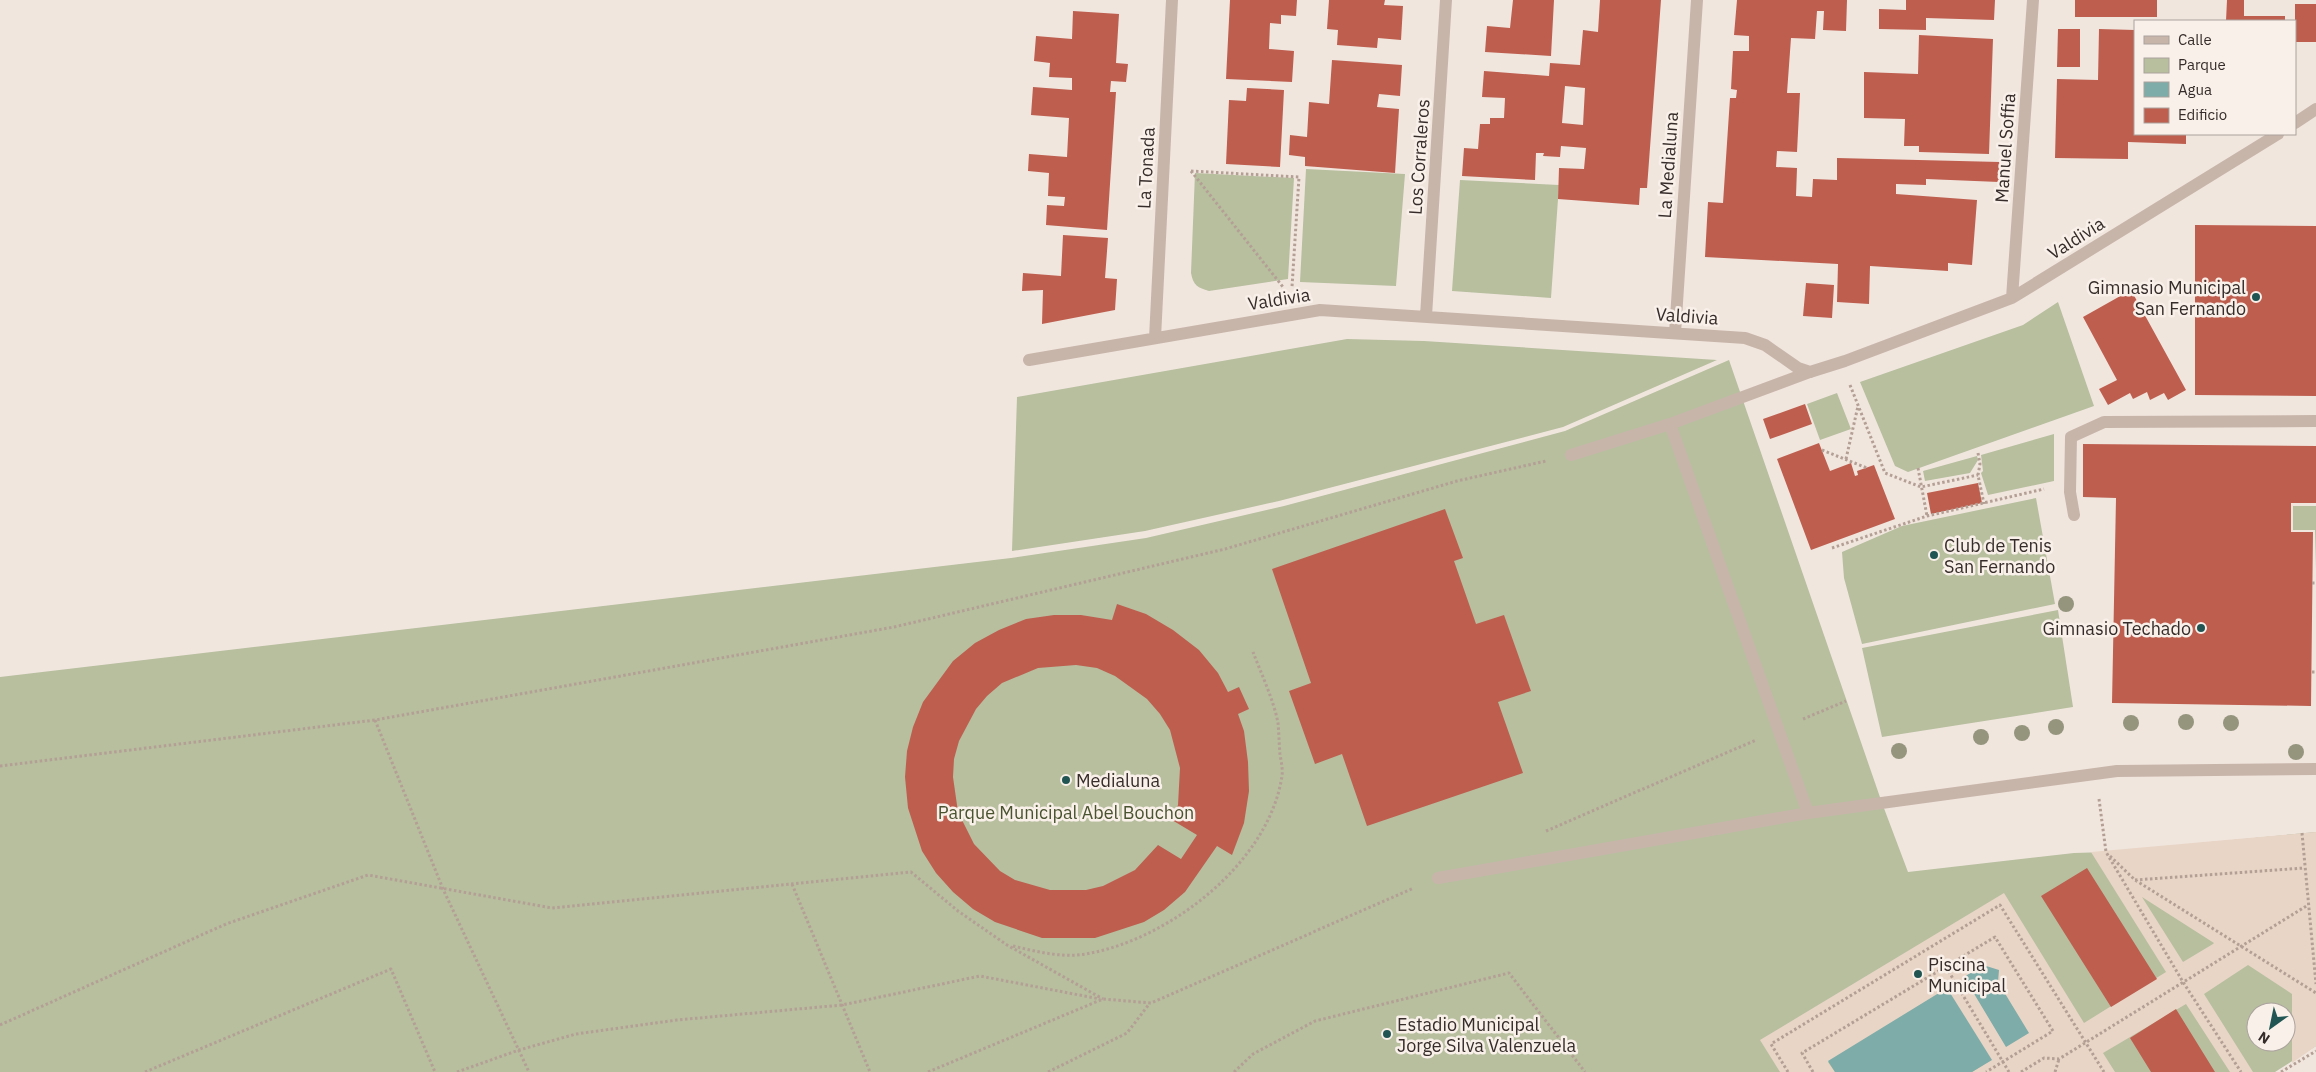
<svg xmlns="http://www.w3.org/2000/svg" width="2316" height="1072" font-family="'IBM Plex Sans',sans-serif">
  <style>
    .green { fill: #b7bf9f; fill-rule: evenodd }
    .plaza { fill: #e8d5c6; fill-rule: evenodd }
    .water { fill: #7eaca9 }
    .building { fill: #be5e4f; fill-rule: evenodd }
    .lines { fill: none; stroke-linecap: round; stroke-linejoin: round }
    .path { stroke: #b49f95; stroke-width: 3; stroke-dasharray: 2.5 2.5; stroke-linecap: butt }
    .lane { stroke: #c8b5aa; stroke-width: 12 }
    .street { stroke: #c8b5aa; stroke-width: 12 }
    .tree { fill: #95957e }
    .poi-dot { fill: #215553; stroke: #f9f0ea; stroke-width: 2 }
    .labels { text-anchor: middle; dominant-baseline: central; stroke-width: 5; stroke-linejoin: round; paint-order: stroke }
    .street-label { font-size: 18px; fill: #362c29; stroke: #f9f0ea }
    .poi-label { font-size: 18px; fill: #362c29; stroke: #f9f0ea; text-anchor: start }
    .park-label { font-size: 18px; fill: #49532f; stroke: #f9f0ea }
  </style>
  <rect width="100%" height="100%" fill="#f1e6de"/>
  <path class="green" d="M1306,169L1405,174L1396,286L1300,282Z
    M1195,173L1294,178L1288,279L1209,291C1198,288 1193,285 1191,273Z
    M1460,180L1559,185L1551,298L1452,291Z
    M2058,302L2094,406L1908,472L1895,466L1860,382L2023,325Z
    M1347,339L1424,341L1717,360L1563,427L1279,501L1145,531L1012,551L1017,397Z
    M1729,360L1882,803L1908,872L2074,853L2106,852L2316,832V1046L2275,1072H0V677L1011,558L1146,538L1284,506L1565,431ZM2256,1012H2286V1042H2256Z
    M1837,393L1851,429L1820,440L1807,404Z
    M2054,434V481L1988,495L1981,473L1983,471L1981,455Z
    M1977,456L1978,460L1970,473L1925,481L1923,471Z
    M2036,498L2055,604L1862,644L1844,578L1842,552L1902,526Z
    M2293,506H2316V569L2315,530H2293Z
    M2058,610L2073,707L1882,737L1862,648Z"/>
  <path class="plaza" d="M2316,832V1046L2292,1063V994L2248,965L2204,994L2253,1072H2230L2186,1004L2103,1053L2115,1072H1972L1991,1060L1828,1062L1835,1072H1780L1760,1040L2004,893L2084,1023L2166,972L2091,852ZM2142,897L2214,943L2213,944L2183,962Z"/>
  <path class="water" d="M1983,965L1999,970L1998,982L2029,1033L2006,1047L1964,977Z
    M1947,988L1992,1060L1972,1072H1835L1828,1061Z"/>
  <path class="building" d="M1230,0H1297L1296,16L1281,15V24L1270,23L1269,49L1294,51L1292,82L1226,79Z
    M1329,0H1385L1384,5L1403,6L1401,40L1378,38L1377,48L1337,45L1338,30L1327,29Z
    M1513,0H1554L1551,56L1485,52L1487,26L1510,28Z
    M1600,0H1661L1647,188H1640L1639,205L1558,199L1559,168L1584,169L1586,148L1561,146L1560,157L1543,156L1544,153H1536L1535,180L1462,176L1464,148L1478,149L1480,124H1490V118H1504L1505,98L1482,97L1484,71L1549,76L1550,63L1580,65L1583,30L1598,32ZM1565,86L1585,88L1583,125L1562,123Z
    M1737,0H1847L1846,31L1823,30L1824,11H1817L1815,39L1791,38L1787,93H1800L1797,152L1777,151L1776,167L1797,168L1796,196L1812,197L1813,179L1837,180V158L2000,162L1999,182L1926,179V185L1896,184V194L1977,200L1972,265L1948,263V271L1870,266L1869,304L1837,302L1838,264L1705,257L1708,202L1723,203L1730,98H1736L1737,90L1731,89L1733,51H1749V36L1734,35Z
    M1906,0H1995L1994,20L1926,18V30L1879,29V9L1906,10Z
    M2075,0H2157V17H2075Z
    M2227,0H2244V16H2285V21H2226Z
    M2295,4H2316V42H2295Z
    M1073,11L1119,14L1116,63L1128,64L1126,82L1111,81L1110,92H1116L1107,230L1046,225L1047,205L1064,206L1065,197L1048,196L1049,173L1028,171L1029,154L1067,157L1069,118L1031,115L1033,87L1072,90V78L1049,77L1050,63L1034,61L1036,36L1072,39Z
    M2058,29H2080V67H2057Z
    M2099,29L2135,30V134H2186V144L2128,142V159L2055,158L2057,79L2098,80Z
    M1919,35L1993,39L1989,154L1919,152V146H1904L1905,119L1864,118V72L1918,74Z
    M1332,60L1402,65L1400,96L1379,94L1377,107L1399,109L1395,173L1305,166V157L1289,155L1290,135L1307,137L1309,102L1329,104Z
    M1247,88L1284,90L1280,167L1226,164L1229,100L1246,101Z
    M2195,225L2316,226V396L2195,395Z
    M1063,235L1108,238L1105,278L1117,279L1115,310L1042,324L1043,290L1022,291L1023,273L1061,276Z
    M1806,283L1834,285L1832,318L1803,316Z
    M2131,290L2186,390L2168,400L2164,393L2150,400L2147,392L2133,399L2130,393L2108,405L2099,389L2117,380L2083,317Z
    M1805,404L1812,424L1770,439L1763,419Z
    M1819,443L1830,471L1851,463L1855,476L1858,475L1857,471L1874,465L1895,519L1811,550L1777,459Z
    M2083,444L2316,446V503H2291V532H2313L2311,706L2112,703L2116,498L2083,497Z
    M1978,483L1982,503L1931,514L1927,493Z
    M1445,509L1463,558L1454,561L1476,624L1504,615L1531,691L1498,702L1523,773L1367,826L1342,754L1315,764L1289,691L1311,683L1272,569Z
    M1117,604L1146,614L1173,630L1199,650L1218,673L1228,692L1239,687L1249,709L1238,714L1244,731L1248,762L1249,791L1244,823L1232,855L1217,846L1185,892L1164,910L1144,922L1095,938H1042L995,922L973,909L953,892L936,873L922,851L908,808L905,777L907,751L913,727L923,702L953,661L975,643L999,630L1026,619L1054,615H1081L1112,620ZM1076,665L1097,668L1115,676L1147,699L1160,714L1170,730L1180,768L1178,805L1172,820L1197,835L1181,859L1158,845L1135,870L1103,886L1086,890H1050L1015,880L1000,871L974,844L958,812L953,777L954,759L959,741L976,709L987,696L1002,683L1038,668Z
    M2087,868L2157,979L2111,1007L2041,896Z
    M2176,1009L2215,1072H2151L2130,1038Z"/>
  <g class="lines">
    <path class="path" d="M1191,171L1299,177L1292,287
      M1191,171L1283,287
      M1850,385L1885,473L1921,487L1978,475
      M1822,450L1867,468
      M1978,453L1980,464L1978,475L1984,504
      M1846,459L1858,406
      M1918,468L1927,516
      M1832,548L1927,516L2044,489
      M2312,583H2316
      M2312,672H2316
      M1803,719L1846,701
      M375,720L443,889L529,1072
      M0,766L375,720L894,627L1225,549L1457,481L1546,461
      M2099,799L2106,852L2183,982L2241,1072
      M1546,831L1756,740
      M2302,833L2316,984
      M2110,856L2135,880L2316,993
      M2135,880L2304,868
      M792,884L870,1072
      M1013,946C1038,952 1065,959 1091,953C1172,937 1269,862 1282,776C1283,769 1281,761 1280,754C1279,744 1279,733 1278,723C1274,701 1261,673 1253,652
      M1946,967L2009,1072
      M0,1025L226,924L368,875L552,908L911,872L958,911L1007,945L1103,999
      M145,1072L391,969L435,1072
      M457,1072L519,1050L576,1034L677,1020L842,1005L980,976L1100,999
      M928,1072L1103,999L1151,1003L1414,888
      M1048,1072L1127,1033L1150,1003
      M1234,1072L1253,1054L1315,1021L1509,973L1585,1072
      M1788,1072L1771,1044L2000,905L2104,1072
      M1813,1072L1802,1053L1995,937L2053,1031L1986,1072
      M2021,1072L2044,1058L2059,1059L2308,905
      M2055,1072L2059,1059
      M2281,1072L2316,1051"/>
    <path class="lane" d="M1670,424L1808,813L2117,771L2316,769
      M1571,455L1670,424L1810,372
      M2074,515L2070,492L2071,437L2104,422L2316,421
      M1438,878L1808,813"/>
    <path class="street" d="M2295,123L2316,109
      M2012,298L2033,0
      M1426,316L1446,0
      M1675,333L1697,0
      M1155,338L1172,0
      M1029,360L1320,310L1745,338L1765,345L1798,368L1810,372L1845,361L2012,298L2278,134"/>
  </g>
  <g class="tree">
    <circle cx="2066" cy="604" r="8"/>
    <circle cx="2186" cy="722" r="8"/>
    <circle cx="2131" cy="723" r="8"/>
    <circle cx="2231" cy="723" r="8"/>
    <circle cx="2056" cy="727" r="8"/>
    <circle cx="2022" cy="733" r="8"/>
    <circle cx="1981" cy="737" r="8"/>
    <circle cx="1899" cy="751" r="8"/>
    <circle cx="2296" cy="752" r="8"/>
  </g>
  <g class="poi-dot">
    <circle cx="2256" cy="297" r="5"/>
    <circle cx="1934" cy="555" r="5"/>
    <circle cx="2201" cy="628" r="5"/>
    <circle cx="1066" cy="780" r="5"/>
    <circle cx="1918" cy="974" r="5"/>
    <circle cx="1387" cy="1034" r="5"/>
  </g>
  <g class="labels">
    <g class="street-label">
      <text transform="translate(2005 148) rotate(-86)">Manuel Soffia</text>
      <text transform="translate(1419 157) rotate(-86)">Los Corraleros</text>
      <text transform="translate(1668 165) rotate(-86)">La Medialuna</text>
      <text transform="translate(1146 168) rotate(-87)">La Tonada</text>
      <text transform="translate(2076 238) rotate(-32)">Valdivia</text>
      <text transform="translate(1279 299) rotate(-9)">Valdivia</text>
      <text transform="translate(1687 316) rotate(4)">Valdivia</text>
    </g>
    <g class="poi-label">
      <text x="2246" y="287" text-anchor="end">Gimnasio Municipal<tspan x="2246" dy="21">San Fernando</tspan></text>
      <text x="1944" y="545">Club de Tenis<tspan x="1944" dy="21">San Fernando</tspan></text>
      <text x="2191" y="628" text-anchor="end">Gimnasio Techado</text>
      <text x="1076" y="780">Medialuna</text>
      <text x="1928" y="964">Piscina<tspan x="1928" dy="21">Municipal</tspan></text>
      <text x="1397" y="1024">Estadio Municipal<tspan x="1397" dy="21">Jorge Silva Valenzuela</tspan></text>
    </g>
    <g class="park-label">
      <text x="1066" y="812">Parque Municipal Abel Bouchon</text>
    </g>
  </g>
  <rect x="2134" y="20" width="162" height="115" fill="#f9f0ea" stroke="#aba29d"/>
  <rect x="2144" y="36" width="25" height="8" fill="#c8b5aa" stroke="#aba29d"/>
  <text x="2178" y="45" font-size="15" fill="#362c29">Calle</text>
  <rect x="2144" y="58" width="25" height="15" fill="#b7bf9f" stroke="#aba29d"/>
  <text x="2178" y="70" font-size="15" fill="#362c29">Parque</text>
  <rect x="2144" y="82" width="25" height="15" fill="#7eaca9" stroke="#aba29d"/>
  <text x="2178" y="95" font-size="15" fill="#362c29">Agua</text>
  <rect x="2144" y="108" width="25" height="15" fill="#be5e4f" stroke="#aba29d"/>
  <text x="2178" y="120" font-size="15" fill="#362c29">Edificio</text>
  <g transform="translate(2271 1027) rotate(213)"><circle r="24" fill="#f9f0ea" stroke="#aba29d"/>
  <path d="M0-4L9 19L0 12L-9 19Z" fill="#215553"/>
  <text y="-8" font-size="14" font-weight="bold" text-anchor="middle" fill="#362c29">N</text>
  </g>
</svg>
